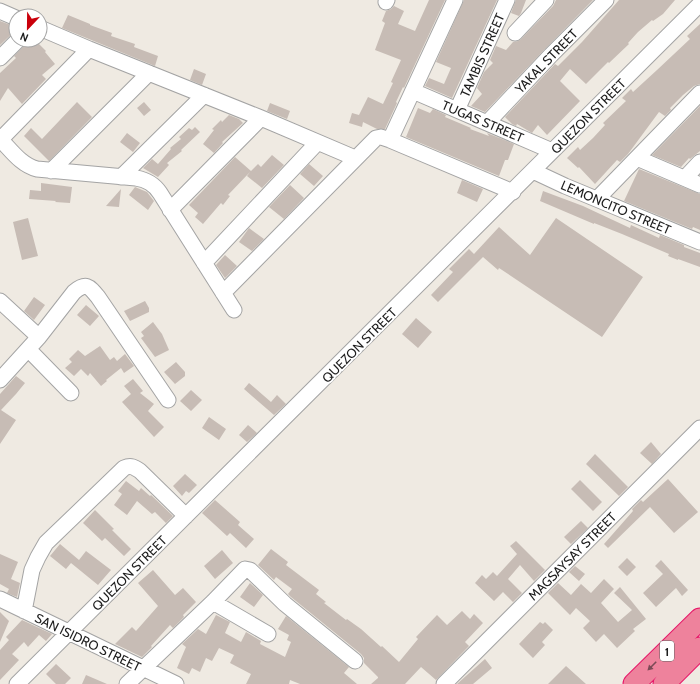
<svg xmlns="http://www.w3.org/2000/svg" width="700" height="684" font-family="Cabin,sans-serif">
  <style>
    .building { fill: #c7bcb5 }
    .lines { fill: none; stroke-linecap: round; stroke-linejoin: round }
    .minor-casing { stroke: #a4a4a4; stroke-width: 17 }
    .highway-casing { stroke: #e71568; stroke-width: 23 }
    .minor { stroke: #fff; stroke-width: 15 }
    .highway { stroke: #ee829c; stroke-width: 21 }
    .oneway { fill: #7b4a56 }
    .labels { text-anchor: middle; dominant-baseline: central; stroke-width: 3.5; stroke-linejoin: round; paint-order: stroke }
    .shield { fill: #fff; stroke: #616161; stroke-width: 1 }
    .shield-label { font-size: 12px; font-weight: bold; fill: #1d1d1d }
    .street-label { font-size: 13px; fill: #1d1d1d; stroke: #fff }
  </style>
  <rect width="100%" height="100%" fill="#efeae2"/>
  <path class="building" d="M429,0H445L404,88L403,87L396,102L397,103L385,129H377L363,122L362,127L349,123L352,113L359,115L368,97L383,104L393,83L391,82L401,60L375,50L385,23L382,21L386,11L391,9L394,6L404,11L398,24L415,31Z
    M464,0H497L452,98L425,86L429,78L444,84L451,68L436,62Z
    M516,0H526L521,13L519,16L511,13Z
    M556,0H593L545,49L485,112L471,106L482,94L477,88L484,72L493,63L490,60L496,46L506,50L513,42L518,41L521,39L553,6Z
    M619,0H675L663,14L653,21L652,20L638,32L628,43L629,44L609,63L608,62L586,84L570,69L560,81L580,101L547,135L538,125L532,133L517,124L516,126L512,124L505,117L555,64L558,66L582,42Z
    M68,15L90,24V25L112,33L111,36L135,44L134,47L158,56L155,66L62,28Z
    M0,21L16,27V30L0,45Z
    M700,24V84L694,86L683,95L670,108L671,110L665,116L659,112L628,154L620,162L617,160L595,184L579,167L578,168L567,158L578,147L580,150L593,138L605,125L603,123L626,101L622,98L631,89L633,92L657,70L690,39L687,36Z
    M30,40H35L46,51L45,52L55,64L42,75L46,79L22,104L8,88L0,101V73L16,58L14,56Z
    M194,69L206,74L202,85L190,80Z
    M77,102L92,117L49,161L24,136L31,128L42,139Z
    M144,102L151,110L144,116L137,108Z
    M270,103L290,111L287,119L267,111Z
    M700,106V151L690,159L689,158L681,167L652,155Z
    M418,108L430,113L433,109L446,115L445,117L471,128L470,129L489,136L487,133L514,144L508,160H505L499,176L406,137Z
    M229,115L239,119L243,123L222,142L223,143L214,153L203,144L214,130L212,129L221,120L222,122Z
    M195,127L200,132L181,150L182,151L167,163L169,165L158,177L143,168L152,159L158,164L171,149L170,148L181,139L179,137L189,128L192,130Z
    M127,133L140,143L133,152L120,142Z
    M272,155L284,165L262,188L247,176L250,172L228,195L230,196L223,205L221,203L203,224L195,217L198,213L189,205L235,157L251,171L258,164L261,167Z
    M309,164L323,176L314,186L300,174Z
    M639,169L700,194V230L693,227L692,229L624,201Z
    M462,180L483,189L477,202L457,193Z
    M41,183L72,187L70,203L55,202L56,201L29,199L30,190L41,191Z
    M290,185L304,198L284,219L269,207Z
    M135,187L147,192L154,201L148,210L129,195Z
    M121,189L119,207L106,206Z
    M543,191L583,206L630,228L631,225L659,238L660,235L684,245V247L700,253V267L678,259V260L668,256L669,254L622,234L594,223V224L540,201Z
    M28,218L38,256L22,260L13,222Z
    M556,218L643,277L602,337L499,268L498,270L483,257L438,302L431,295L453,272L449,269L469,249L474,254L499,227L530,255Z
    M249,228L264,239L252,251L239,242Z
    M225,255L237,266L225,278L216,265Z
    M34,297L45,305L34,320L24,311Z
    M145,301L149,308V312L130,321L124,311Z
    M86,305L99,316L90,326L77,315Z
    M416,318L432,332L418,348L402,334Z
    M153,322L162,334L169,350L155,357L141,338L144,336L141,332Z
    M100,346L110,360L114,357L117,361L125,354L134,366L124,373L121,368L106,380L107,381L101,386L90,373L88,376L81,369L74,376L65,368L72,362L69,359L78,350L85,356Z
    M176,362L185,372V376L175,384L164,372Z
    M16,376L25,383L16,394L1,410L16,420L0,444V394Z
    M133,379L143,391L140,393L154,404L148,411L164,427L154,437L122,402L131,394L124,386Z
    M249,383L271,402L277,395L286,404L274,415L244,389Z
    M191,390L202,400L191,411L180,401Z
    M209,417L226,429L219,440L202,428Z
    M248,425L257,433L247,442L239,435Z
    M651,442L661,454L652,464L640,453Z
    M595,454L628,487L619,496L586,464Z
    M185,474L197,485L189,493L186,491L182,496L173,486Z
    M668,479L698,512L674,533L650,507L608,548L604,544L633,511L632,509L641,500L643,502Z
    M580,480L602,502L593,511L571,489Z
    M126,481L139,491L141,488L150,496L151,495L173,516L166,523L155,512L152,514L137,501L127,515L114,505L122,494L118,491Z
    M215,500L240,522L238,525L254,539L246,548L230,533L227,536L202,513Z
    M95,510L114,529L112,530L131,549L124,556L105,538L102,541L83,523Z
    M581,521L588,528L571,544L564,537Z
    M516,541L545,570L534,581L520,565L508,579L522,593L513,602L503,592L494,601L475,583L482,575L486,579L493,572L497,576L517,554L510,546Z
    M60,544L79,560L86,551L111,570L98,585L71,563L66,569L50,556Z
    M271,549L288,562L286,565L319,590L316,594L326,602L324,603L346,620L347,619L361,629L381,647L382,646L399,662L418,639L416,637L437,615L447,625L462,611L470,619L474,614L483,623L465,642L469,646L436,680L421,667L405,684H371L378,678V677L364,663V658L361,654L291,597L288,594L292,589L276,577L274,580L258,565Z
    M222,550L233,563L215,579L204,566Z
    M0,554L18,562L11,579L20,583L17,597L7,593L9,589L0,584Z
    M627,558L636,567L627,576L618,567Z
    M661,560L688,590L682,596L676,588L656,607L643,593L663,574L655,566Z
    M575,566L585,574L579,581L569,572Z
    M153,570L175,595L183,588L196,602L183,615L184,617L173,628L170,625L151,646L152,647L142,657L115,644L132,627L136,631L158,606L138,583Z
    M604,579L614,589L601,603L618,622L632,610L614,593L620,587L646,619L633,629L635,631L617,648L604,634L596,642L583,628L590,621L576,608L570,615L548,593L558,583L571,595L581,584L591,593Z
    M250,583L263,595L254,607L240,597Z
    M0,612L9,621L0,642Z
    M216,615L230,622L225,633L241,642L246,632L261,641L260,644L285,657L291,642L287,640L289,635L278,629L286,616L349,667L344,673L357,684H300L290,680L289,684H246L251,674L230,663L234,655L219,648L212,661L206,658L200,672L192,668L189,674L177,668L186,647L182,644L198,629L206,634Z
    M22,620L52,634L46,641L39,635L28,647L24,642L12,654L19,660L0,680V650L9,640L6,637Z
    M540,622L543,624L545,622L553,630L542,642L545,645L533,658L519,644Z
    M485,659L492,668L473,684H457Z
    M56,664L71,678L65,684H56L46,674Z
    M566,666L586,684H548Z
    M86,675L107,684H82Z"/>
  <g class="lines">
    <defs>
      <path id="minor" d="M386,2L387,0
        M0,11L16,18
        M40,28L89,49L261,118L355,158
        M515,33L546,0
        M0,58L18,40
        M413,91L552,151
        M457,110L507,0
        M487,123L551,55L606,0
        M0,139C11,150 21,165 37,169L136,178C147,180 154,184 160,193L234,310
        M0,140L89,49
        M390,140L455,0
        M637,158L700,185
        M51,171L149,73
        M533,171L565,186L700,242
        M121,177L204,95
        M685,178L700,162
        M597,199L700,93
        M170,210L261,118
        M204,263L317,143
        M223,293L376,138L381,137L390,140L513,192
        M0,301L39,337
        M28,349L71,393
        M0,380L39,337L74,292C86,282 89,286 98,297L168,400
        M0,599L176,684
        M213,602L268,634
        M24,611L32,570L38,557L46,543L124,468C131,465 134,467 140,471L186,516
        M17,684L700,4
        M127,684L213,602L245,569L250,570L285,604L355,661
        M444,684L700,428"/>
      <path id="highway" d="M634,684L700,619
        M664,684L700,648"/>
    </defs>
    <use href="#minor" class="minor-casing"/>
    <use href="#highway" class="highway-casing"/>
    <use href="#minor" class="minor"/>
    <use href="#highway" class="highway"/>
  </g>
  <defs><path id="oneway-solid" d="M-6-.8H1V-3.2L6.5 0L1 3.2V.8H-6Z"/></defs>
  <use class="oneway" href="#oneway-solid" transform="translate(652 666) rotate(135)"/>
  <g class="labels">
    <rect class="shield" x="660" y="641" width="14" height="20" rx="3"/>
    <g class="shield-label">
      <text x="667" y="651">1</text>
    </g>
    <g class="street-label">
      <text transform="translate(482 55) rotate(-66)">TAMBIS STREET</text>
      <text transform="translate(546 61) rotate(-46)">YAKAL STREET</text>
      <text transform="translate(588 116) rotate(-45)">QUEZON STREET</text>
      <text transform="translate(483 121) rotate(23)">TUGAS STREET</text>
      <text transform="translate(616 207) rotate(23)">LEMONCITO STREET</text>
      <text transform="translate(359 345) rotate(-45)">QUEZON STREET</text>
      <text transform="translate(572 556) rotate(-45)">MAGSAYSAY STREET</text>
      <text transform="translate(129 573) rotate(-45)">QUEZON STREET</text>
      <text transform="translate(88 642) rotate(26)">SAN ISIDRO STREET</text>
    </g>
  </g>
  <g transform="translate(28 28) rotate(202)"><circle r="19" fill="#ffffff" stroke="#a5a5a5"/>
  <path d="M0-3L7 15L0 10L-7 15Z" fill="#ca000b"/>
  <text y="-6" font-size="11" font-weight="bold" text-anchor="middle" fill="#1d1d1d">N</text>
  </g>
</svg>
